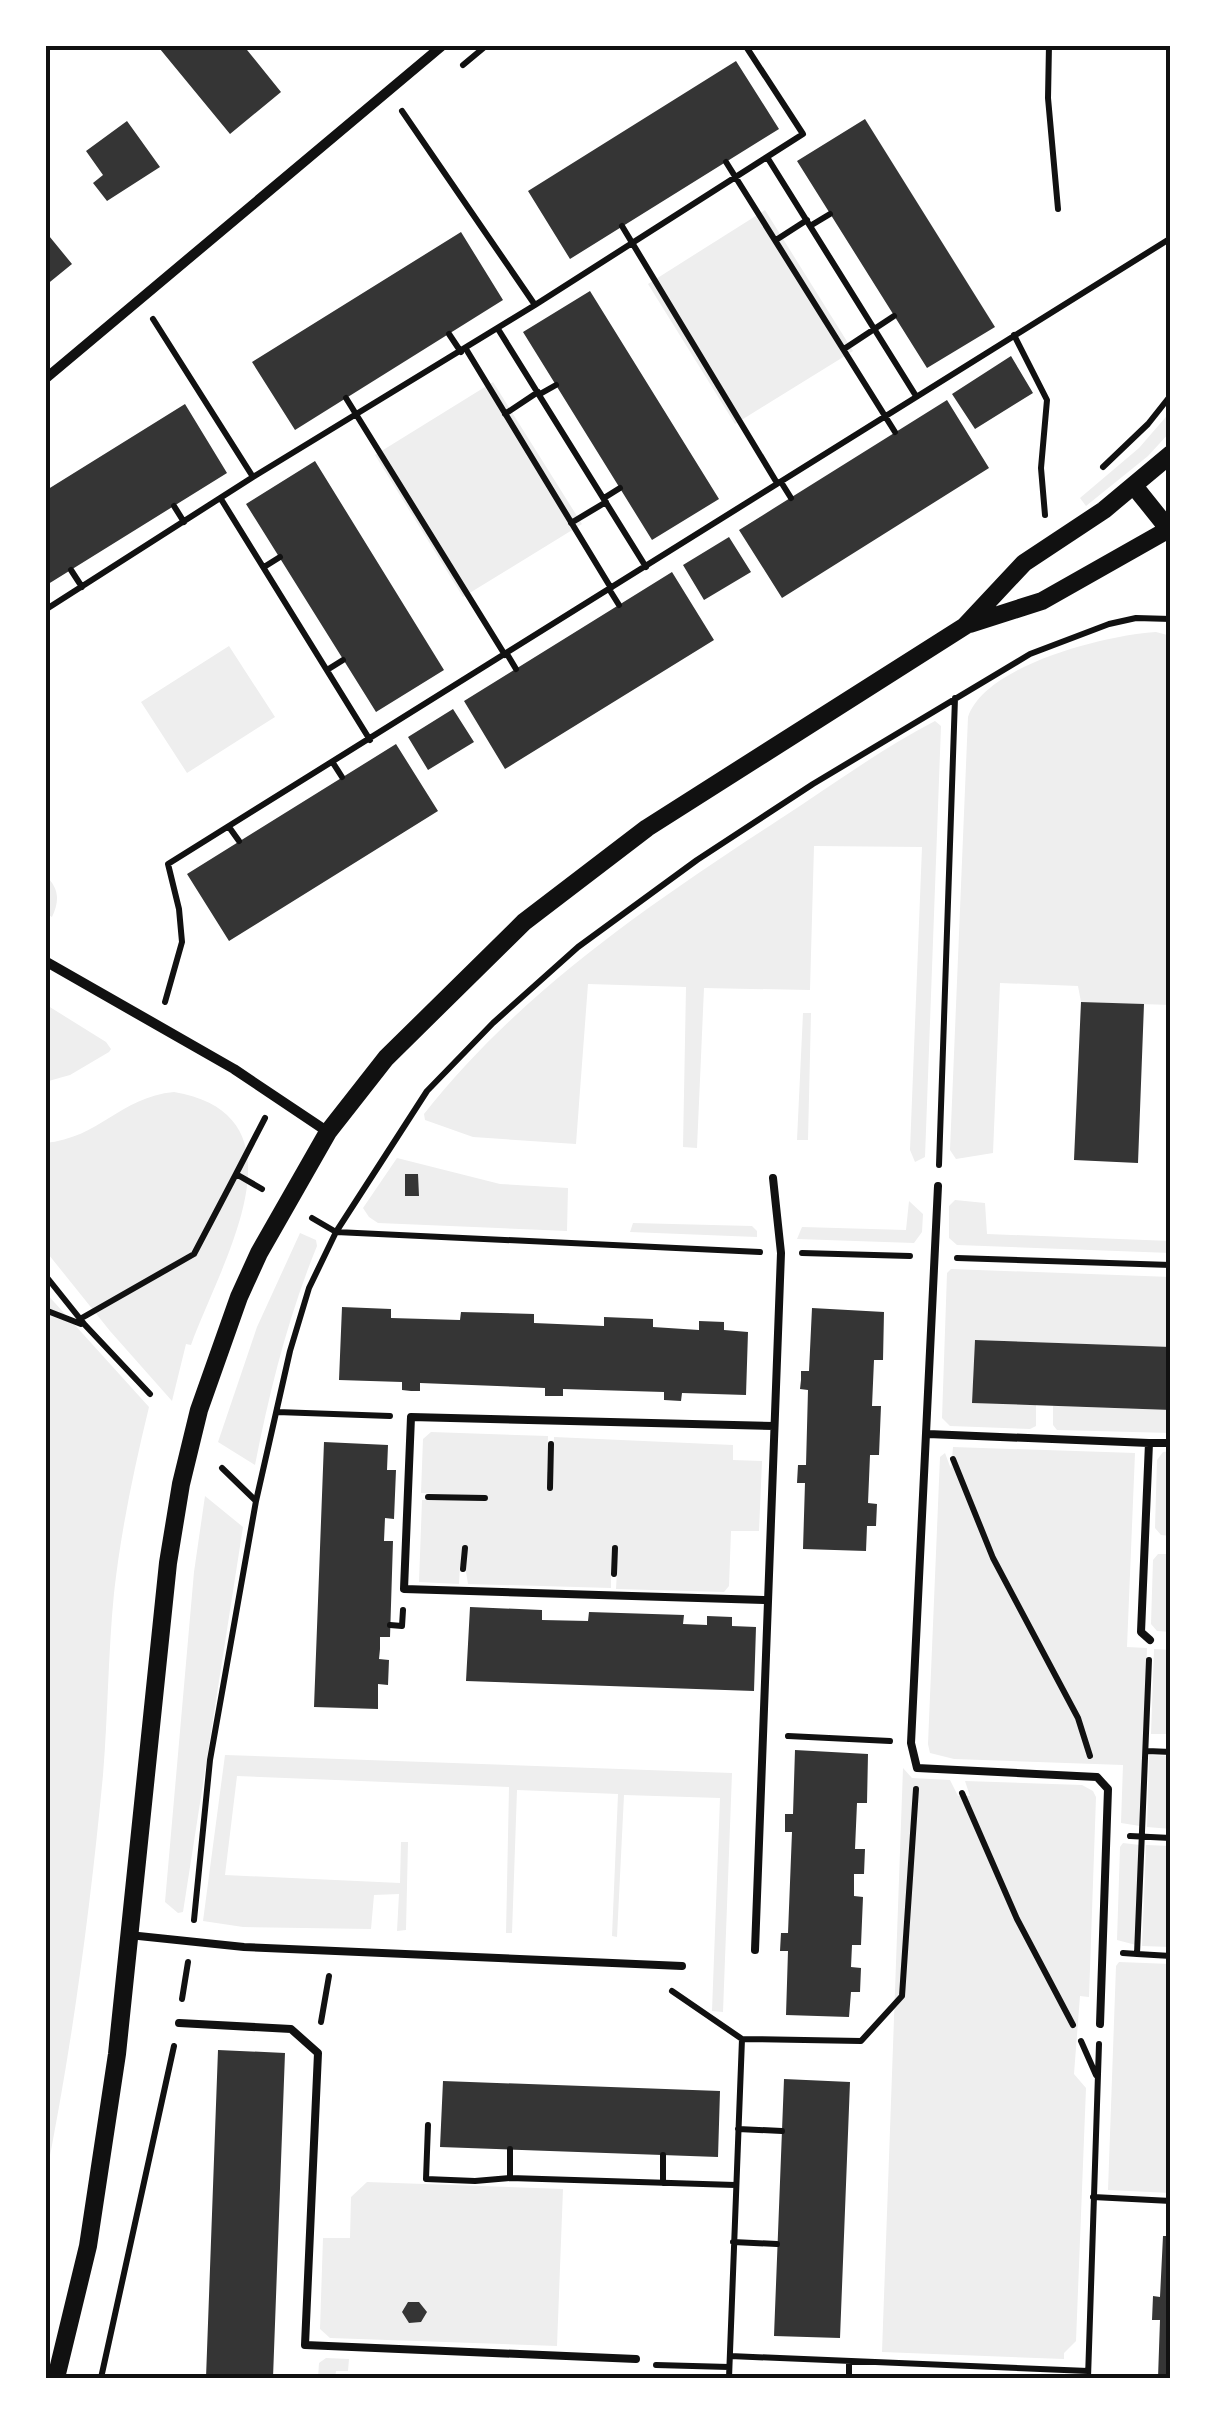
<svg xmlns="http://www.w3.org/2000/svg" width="1216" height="2423" font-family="'DejaVu Sans',sans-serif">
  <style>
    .green { fill: #eee }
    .building { fill: #353535 }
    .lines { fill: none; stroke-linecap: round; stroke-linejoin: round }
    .path { stroke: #111; stroke-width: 6 }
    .service { stroke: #111; stroke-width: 8 }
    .minor { stroke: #111; stroke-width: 10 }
    .tertiary { stroke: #111; stroke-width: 18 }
    .neatline { fill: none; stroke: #111; stroke-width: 4 }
  </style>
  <rect width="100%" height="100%" fill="#fff"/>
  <path class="green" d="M765,210L853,351L735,424L648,284Z
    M493,382L582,524L463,597L375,455Z
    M1171,411V431L1148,456L1086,506L1080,498L1139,448Z
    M1156,632L1171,636V1005L1081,1002L1078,986L1000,983L993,1153L956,1159L950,1150L968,717C985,665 1106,635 1156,632Z
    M229,646L275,717L187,773L141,702Z
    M935,721L941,726L925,1157L915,1162L910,1150L922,847L814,846L810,990L704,988L697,1148L683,1147L686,987L588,984L576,1144L473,1137L425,1120L424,1114C521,991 650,904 780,819C831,786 881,749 935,721Z
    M45,875C59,888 60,900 52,917L45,913Z
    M45,1004L106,1042L111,1049L109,1052L70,1075L45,1082Z
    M803,1013H811L808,1140H797Z
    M174,1092C313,1116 219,1266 191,1345L186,1344L172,1401L110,1331L45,1250V1143C100,1138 120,1097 174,1092Z
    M397,1158L500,1184L568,1188L567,1231L378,1223L369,1217L363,1208Z
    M955,1200L985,1203L987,1234L1171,1241V1253L957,1245L949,1238V1206Z
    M909,1201L923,1214L922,1232L914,1243L797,1239L802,1227L906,1230Z
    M633,1223L752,1226L757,1231V1237L630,1232Z
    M300,1233L316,1240L317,1246C288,1317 270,1389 255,1465L218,1442L257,1327Z
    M951,1269L1171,1277V1347L975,1340L972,1403L1036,1405V1426L1030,1429L950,1426L942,1418L947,1273Z
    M45,1292L149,1407C134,1469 121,1530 114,1593C108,1654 108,1715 103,1775C90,1912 72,2047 45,2181Z
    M1053,1406L1171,1410V1433L1057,1430L1053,1425Z
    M431,1432L548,1436L547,1472L553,1473L554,1437L733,1445V1460L762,1461L759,1531H731L729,1586L724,1592L616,1589L617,1571H611V1588L468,1584L465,1566L460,1565L459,1584L419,1582L422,1500H463V1495L421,1493L423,1439Z
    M953,1447L1135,1453L1127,1647L1147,1648L1140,1826L1121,1823L1123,1765L954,1759L930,1753L928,1744L940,1457L945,1453L951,1469Z
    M1171,1451V1536L1161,1535L1155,1528L1157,1460L1163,1452Z
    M205,1496L243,1527L183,1912L178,1913L165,1902L194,1572Z
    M1158,1554H1171V1632L1157,1631L1151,1624L1153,1560Z
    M1154,1649L1171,1650V1734H1151Z
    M225,1755L732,1773L723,2012L712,2011L720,1798L624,1795L617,1937L612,1936L618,1794L517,1790L512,1933H506L509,1787L237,1776L225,1875L400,1883L401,1842H408L406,1930L397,1931L399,1894L374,1895L371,1929L243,1927L203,1921Z
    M1149,1755L1171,1756V1829L1147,1827Z
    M903,1768L912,1778L950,1780L958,1796H970L965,1781L1082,1785L1093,1791L1096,1797L1089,1997L1080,1996L1074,2074L1086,2088L1076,2341L1064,2353V2359L882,2352Z
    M1123,1843L1140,1845L1136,1945L1117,1940L1120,1847Z
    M1146,1845L1171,1846V1947L1142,1946Z
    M1119,1962L1171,1964V2193L1108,2190L1116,1966Z
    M367,2182L563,2189L557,2346L330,2338L320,2329L323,2238H350L351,2197Z
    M326,2358L349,2359L348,2371H336L335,2378H318L319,2363Z"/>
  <path class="building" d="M164,45H243L281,92L230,134L160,49Z
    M736,61L779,129L570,259L528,191Z
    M865,119L995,327L927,368L797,161Z
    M127,121L160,167L107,201L93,183L103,175L86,151Z
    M45,231L72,264L45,286Z
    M461,232L503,300L295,430L252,362Z
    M590,291L719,499L652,540L523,332Z
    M1011,356L1033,393L975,429L952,394Z
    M947,400L989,468L782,598L739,530Z
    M185,404L227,473L45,586V491Z
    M315,461L444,670L376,712L246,504Z
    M729,537L751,572L704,600L683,565Z
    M672,572L714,640L505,769L464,701Z
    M453,709L474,742L428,770L408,737Z
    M396,744L438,811L229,941L187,874Z
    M1081,1002L1144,1004L1138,1163L1074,1160Z
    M405,1174H418L419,1196H405Z
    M342,1307L391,1309V1318L460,1320L461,1312L534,1314V1323L604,1326V1317L653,1319V1327L699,1330V1321L724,1322V1330L748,1332L746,1395L682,1393L681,1401L664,1400V1392L563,1389V1396H545V1388L420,1383V1391H411L402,1390V1382L339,1380Z
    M812,1308L884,1312L883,1360H874L872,1406H881L879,1455H870L868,1503L877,1504L876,1526H867L866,1551L803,1549L805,1483H797L798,1465H806L808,1390L800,1389L801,1380V1371H809Z
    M975,1340L1171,1347V1410L972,1403Z
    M324,1442L388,1445L387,1470H396L394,1519L385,1518L384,1541H393L390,1637H380V1649L379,1659L389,1660L388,1685L378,1684V1709L314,1707Z
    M470,1607L542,1610V1620L588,1621L589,1612L684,1615L683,1624L707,1625V1616L732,1617V1626L756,1627L754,1691L466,1681Z
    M795,1750L868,1754L867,1803H857L855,1849H865L864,1874H854V1896L863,1897L861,1945H852L851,1967L861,1968L860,1992H851L849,2017L786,2015L788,1951H780L781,1933H788L792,1832H785V1814H793Z
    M218,2050L285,2053L273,2378H206Z
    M784,2079L850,2082L840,2338L774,2336Z
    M443,2081L720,2091L718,2157L440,2147Z
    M1163,2236H1171V2378H1158L1160,2320H1152L1153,2296L1160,2297Z
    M408,2302H419L427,2312L421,2322L409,2323L402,2312Z"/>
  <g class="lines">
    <path class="path" d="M1049,45L1048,98L1058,209
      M463,65L487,45
      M402,111L535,305L803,134L745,45
      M767,157L916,396
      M726,162L895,432
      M622,226L777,483
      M810,226L830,214
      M776,240L807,220
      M498,329L646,567
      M449,334L461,352
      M1014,335L1047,400L1041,468L1045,515
      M466,349L611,588
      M844,349L894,316
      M540,394L556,385
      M346,398L505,655
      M505,414L538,392
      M1103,467L1148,424L1171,395
      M253,477L535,305
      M781,482L791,498
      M604,498L620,488
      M221,499L370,740
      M174,506L184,522
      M571,523L606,502
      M264,567L280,557
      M71,570L82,587
      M609,589L619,605
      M45,610L253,477L153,319
      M507,654L516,669
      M327,670L343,660
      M333,763L342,777
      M229,827L239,841
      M165,1002L182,942L179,909L168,864L1171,238
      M939,1165L955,698
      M262,1189L236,1174L265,1118
      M312,1218L336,1232L760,1252
      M802,1253L910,1256
      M957,1258L1171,1265
      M45,1275L85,1325L150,1394
      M45,1310L81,1324
      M80,1319L194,1254L236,1174
      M277,1412L390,1416
      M953,1459L993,1558L1078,1718L1090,1756
      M222,1468L255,1500
      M550,1488L551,1444
      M428,1497L485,1498
      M463,1569L465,1548
      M614,1574L615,1548
      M390,1625L402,1626L403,1610
      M788,1736L890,1741
      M1147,1751L1171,1752
      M962,1793L1017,1919L1073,2025
      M1130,1836L1171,1838
      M194,1920L210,1760L256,1501L290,1351L309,1288L336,1232L427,1091L493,1023L578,947L697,860L813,784L1030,654L1109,624L1136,618L1171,619
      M1123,1953L1137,1954L1149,1660
      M1137,1954L1171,1956
      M672,1991L742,2039L729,2378
      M182,1999L188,1962
      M321,2022L329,1976
      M742,2039L861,2041L902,1996L916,1789
      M1081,2041L1096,2075
      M428,2125L426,2179L475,2181L510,2178L735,2185
      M738,2129L782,2131
      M510,2178V2149
      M663,2183V2155
      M1093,2197L1171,2201
      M733,2242L777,2244
      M730,2356L1088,2371
      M656,2365L729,2367
      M101,2378L174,2046
      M849,2378V2361
      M1088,2378L1099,2044"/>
    <path class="service" d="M938,1186L911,1743L917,1768L1097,1777L1108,1789L1100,2024
      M928,1434L1149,1443L1141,1632L1150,1640
      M1149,1443H1171
      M766,1600L404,1589L411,1417L774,1426
      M129,1935L244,1947L682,1966
      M755,1950L781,1253L773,1178
      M179,2023L291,2029L318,2053L305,2345L636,2359"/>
    <path class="minor" d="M45,379L443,45
      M45,961L234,1069L328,1132"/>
    <path class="tertiary" d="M1134,486L1171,532
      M970,624L1042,601L1171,528
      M56,2378L88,2246L117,2054L168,1563L181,1484L199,1410L239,1297L259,1253L328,1132L386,1058L524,922L647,828L965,626L1024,563L1104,510L1171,454"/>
  </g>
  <rect width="1216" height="2423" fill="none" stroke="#ffffff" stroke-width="95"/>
  <rect x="48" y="48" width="1120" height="2328" class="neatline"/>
</svg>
